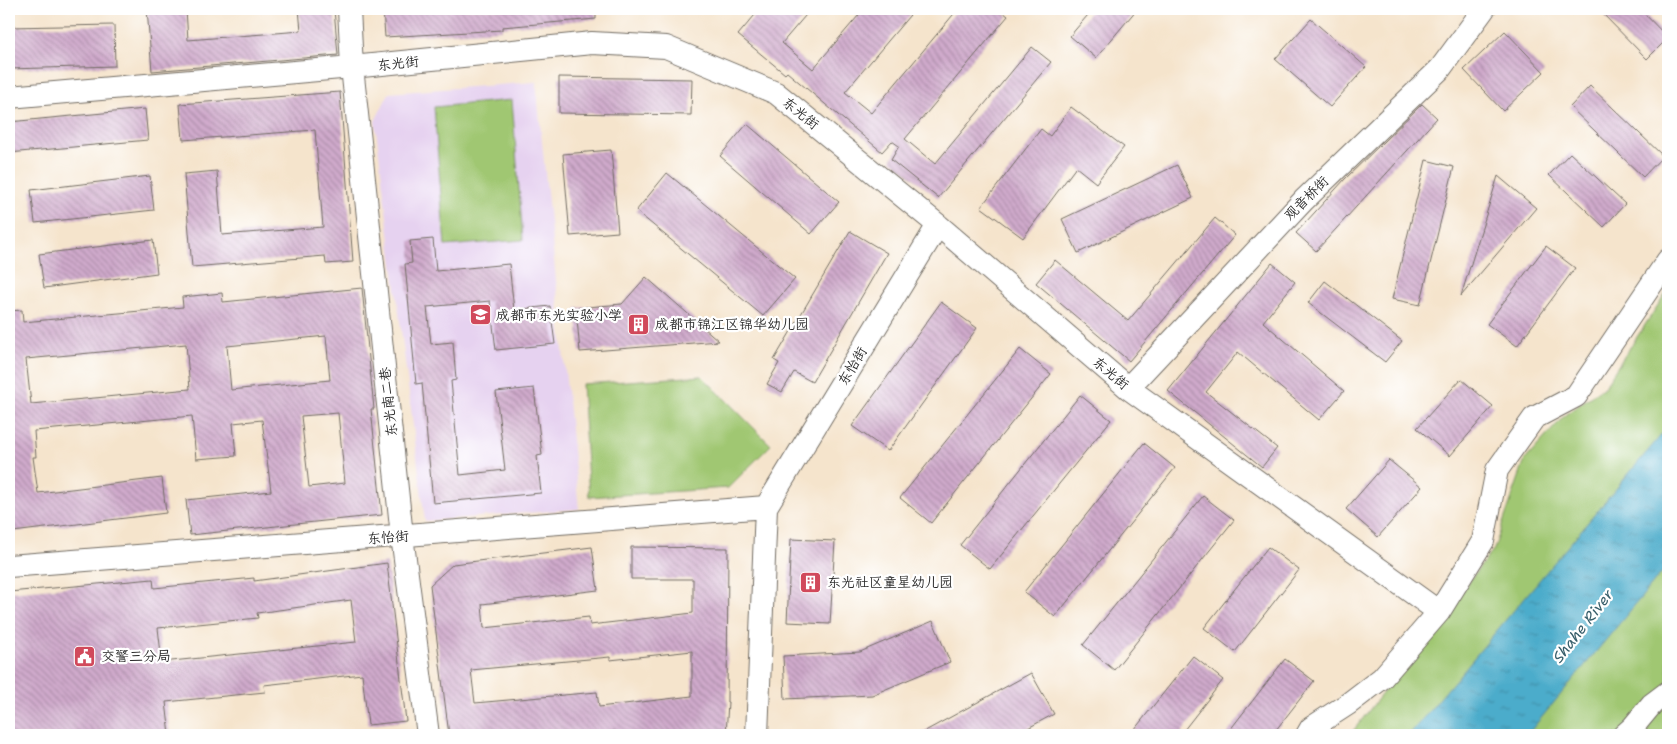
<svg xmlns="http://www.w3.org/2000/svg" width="1677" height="744" font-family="'Shantell Sans','LXGW WenKai TC',sans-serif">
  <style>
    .built { fill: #e6d2f0 }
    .green { fill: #a0c772; stroke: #66794e }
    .water { fill: url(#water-ripples); stroke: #3c6c7b }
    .building { fill: url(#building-back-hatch); fill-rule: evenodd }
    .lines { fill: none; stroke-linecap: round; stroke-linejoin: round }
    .minor-casing { stroke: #726c63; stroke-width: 24 }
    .minor { stroke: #fff; stroke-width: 22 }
    .labels { text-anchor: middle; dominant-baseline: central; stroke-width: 4.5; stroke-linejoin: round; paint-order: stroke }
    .street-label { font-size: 14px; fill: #2b2b2b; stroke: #fff }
    .poi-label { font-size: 14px; fill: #2b2b2b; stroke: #fff; text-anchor: start }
    .water-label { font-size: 15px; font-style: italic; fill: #385f6b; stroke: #fff }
  </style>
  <defs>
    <pattern id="water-ripples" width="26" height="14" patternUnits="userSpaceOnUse" patternTransform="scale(1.25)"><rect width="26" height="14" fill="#4caccb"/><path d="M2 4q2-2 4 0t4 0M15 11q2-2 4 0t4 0" fill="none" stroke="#3f8ca5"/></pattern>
    <pattern id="building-back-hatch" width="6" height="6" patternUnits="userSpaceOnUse" patternTransform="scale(1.25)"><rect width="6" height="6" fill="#d0aacc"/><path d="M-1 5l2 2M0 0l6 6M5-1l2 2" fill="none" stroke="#a98ba6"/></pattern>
  </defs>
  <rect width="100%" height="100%" fill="#fff"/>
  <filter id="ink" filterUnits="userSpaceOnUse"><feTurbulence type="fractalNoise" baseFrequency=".02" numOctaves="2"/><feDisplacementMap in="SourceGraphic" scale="10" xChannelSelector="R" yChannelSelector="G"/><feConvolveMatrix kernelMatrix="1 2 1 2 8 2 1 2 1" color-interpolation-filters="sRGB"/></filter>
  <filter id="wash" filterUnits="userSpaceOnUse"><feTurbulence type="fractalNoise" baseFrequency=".0096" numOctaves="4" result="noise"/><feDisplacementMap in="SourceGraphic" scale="20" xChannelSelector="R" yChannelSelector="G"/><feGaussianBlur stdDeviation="1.12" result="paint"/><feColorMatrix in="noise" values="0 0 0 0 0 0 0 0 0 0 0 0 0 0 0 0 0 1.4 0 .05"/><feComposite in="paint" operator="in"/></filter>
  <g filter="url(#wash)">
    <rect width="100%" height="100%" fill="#f5e4cc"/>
    <path class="built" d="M536,82L579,509L425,521L375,121L389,93Z"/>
    <path class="green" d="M512,100L523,240L445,246L434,107Z
      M1668,290V735H1350L1494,549L1525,460L1566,414L1604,387Z
      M702,376L771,445L728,488L589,497L582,384Z"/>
    <path class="water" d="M1668,427V565L1527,735H1409Z"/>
    <g id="blocks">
      <path class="building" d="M147,9H186L188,40L301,31L299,9H334L338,55L152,71Z
        M383,9H596V19L502,27V30L385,37Z
        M760,9H811L782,43L813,69L864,9H915L845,92L871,113L958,9H999L1008,16L905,139L935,164L1032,47L1051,62L938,198L891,160L899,146L892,141L882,152L787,72L785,74L738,35Z
        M1093,9H1137L1096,58L1070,36Z
        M1598,9H1640L1668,38L1647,59Z
        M1311,19L1366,67L1330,107L1275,59Z
        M114,25L115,66L9,69V27Z
        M1505,31L1544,72L1503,111L1464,70Z
        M559,77L692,79L691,115L559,113Z
        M1590,86L1663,156L1643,177L1570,107Z
        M340,92L353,262L326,264L325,256L192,267L184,174L217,171L222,235L323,227L315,130L183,140L180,104Z
        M1422,104L1437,118L1316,251L1296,233L1345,179Z
        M1071,107L1124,147L1096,183L1076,167L1023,238L981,207L1041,129L1050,136Z
        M145,109L148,140L9,153V122Z
        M747,124L839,202L811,234L720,156Z
        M611,150L618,232L570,236L563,154Z
        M1570,153L1625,204L1604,227L1549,175Z
        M1426,160L1454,167L1420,305L1392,299Z
        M1177,165L1193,198L1078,253L1062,219Z
        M667,173L795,279L763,316L636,211Z
        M150,176L154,210L35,223L31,190Z
        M1498,176L1536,208L1461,296Z
        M1215,218L1235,235L1129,361L1036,283L1055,260L1128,321Z
        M850,231L887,253L812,382L794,372L782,392L767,384L779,363L774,360Z
        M433,239L436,271L509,264L514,310L550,306L555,344L496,350L490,301L427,307L431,344L453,342L456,380L451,381L460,475L505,470L496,392L534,388L542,455L537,456L541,493L433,503L422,383L416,384L405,264L412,263L410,241Z
        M153,240L157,273L44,288L39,254Z
        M1546,246L1575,268L1517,346L1487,324Z
        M1272,263L1295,282L1263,322L1344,391L1319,420L1238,352L1206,392L1277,448L1262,467L1168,391Z
        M646,277L719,341L580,352L576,308L622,304Z
        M1325,281L1402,341L1385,362L1308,303Z
        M362,288L374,409H371L382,515L190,535L186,500L271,491L262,420L233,423L236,456L196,459L192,416L34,431L36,457H33L38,493L162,478L166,513L13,532L9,496V311L22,310L23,322L183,307L182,297L222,293L223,302ZM326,336L330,380L231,390L227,346ZM186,344L190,389L31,404L26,359ZM338,413L345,483L309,487L301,416Z
        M941,302L977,328L888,451L852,426Z
        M1020,349L1051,374L931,523L900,498Z
        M1461,379L1493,406L1450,456L1417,428Z
        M1080,395L1111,420L990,569L960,545Z
        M1144,443L1175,468L1055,617L1024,592Z
        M1389,460L1422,487L1378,537L1346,509Z
        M1203,496L1234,520L1114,670L1083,645Z
        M791,539L835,541L830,624L787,622Z
        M592,547L598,590L482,604L484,628L589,617L590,625L693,613V579H631V547L728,548L727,702H728L726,735H691V732L664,735H616L615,731L573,735H449L430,585L453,564ZM692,651V696L599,707L597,692L475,703L471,670L610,657V660Z
        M1268,547L1299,570L1235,652L1204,628Z
        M387,563L406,721L368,725L362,674L264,685L265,692L166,702L170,735H10L9,720V592L153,579L154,588L254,578V581ZM351,600L356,642L162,662L158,628L258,618L257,613Z
        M933,621L950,662L872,695L785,699L783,656L860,652Z
        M1193,656L1223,680L1180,735H1130Z
        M1285,659L1314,681L1272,735H1226Z
        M1031,673L1054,714L1015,735H918Z"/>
    </g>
  </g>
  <g filter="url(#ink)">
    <use href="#blocks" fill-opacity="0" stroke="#726c63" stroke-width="1"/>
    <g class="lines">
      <defs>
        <path id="minor" d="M349,9L352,67L402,536L428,735
          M9,97L352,67L592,43L666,47L776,93L938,225L1128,388L1439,612
          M1128,388L1304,200L1440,69L1484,9
          M9,566L766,507
          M757,735L766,507L938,225
          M1307,735L1311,728L1348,704L1382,678L1439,612L1483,541L1497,470L1534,418L1576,396L1668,260
          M1624,735L1633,727L1652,704L1668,692"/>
      </defs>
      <use href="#minor" class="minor-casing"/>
      <use href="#minor" class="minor"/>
    </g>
  </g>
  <defs>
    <symbol id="school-square" viewBox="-11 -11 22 22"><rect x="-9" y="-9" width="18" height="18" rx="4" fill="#d1495b" stroke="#fff"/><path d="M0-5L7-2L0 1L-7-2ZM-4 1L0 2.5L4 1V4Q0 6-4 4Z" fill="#fff"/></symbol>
    <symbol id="building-square" viewBox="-11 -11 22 22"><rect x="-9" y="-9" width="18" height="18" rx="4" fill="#d1495b" stroke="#fff"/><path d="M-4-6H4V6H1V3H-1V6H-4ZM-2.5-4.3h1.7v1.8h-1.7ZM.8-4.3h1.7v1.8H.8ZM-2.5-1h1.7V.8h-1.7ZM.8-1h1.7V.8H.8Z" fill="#fff"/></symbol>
    <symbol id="civic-square" viewBox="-11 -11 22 22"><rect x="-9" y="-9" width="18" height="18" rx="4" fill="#d1495b" stroke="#fff"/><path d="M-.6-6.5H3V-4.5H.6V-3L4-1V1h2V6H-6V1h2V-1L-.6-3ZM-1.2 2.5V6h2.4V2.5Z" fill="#fff"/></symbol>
  </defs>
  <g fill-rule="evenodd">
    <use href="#school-square" x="468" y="302" width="25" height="25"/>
    <use href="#building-square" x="626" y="312" width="25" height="25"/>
    <use href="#building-square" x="798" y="570" width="25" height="25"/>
    <use href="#civic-square" x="72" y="644" width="25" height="25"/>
  </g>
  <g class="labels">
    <g class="street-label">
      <text transform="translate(398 63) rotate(-6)">东光街</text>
      <text transform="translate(801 113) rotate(39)">东光街</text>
      <text transform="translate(1306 198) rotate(-45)">观音桥街</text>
      <text transform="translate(852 366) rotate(-59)">东怡街</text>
      <text transform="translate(1111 373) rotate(40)">东光街</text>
      <text transform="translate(388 402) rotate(-96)">东光南二巷</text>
      <text transform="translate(388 537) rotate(-4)">东怡街</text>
    </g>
    <g class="poi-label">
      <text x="496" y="315">成都市东光实验小学</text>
      <text x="655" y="324">成都市锦江区锦华幼儿园</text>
      <text x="827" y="582">东光社区童星幼儿园</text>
      <text x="101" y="656">交警三分局</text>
    </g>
    <g class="water-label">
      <text transform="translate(1583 626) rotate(-52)">Shahe River</text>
    </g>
  </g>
  <rect width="1677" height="744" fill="none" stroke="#fff" stroke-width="30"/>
</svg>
